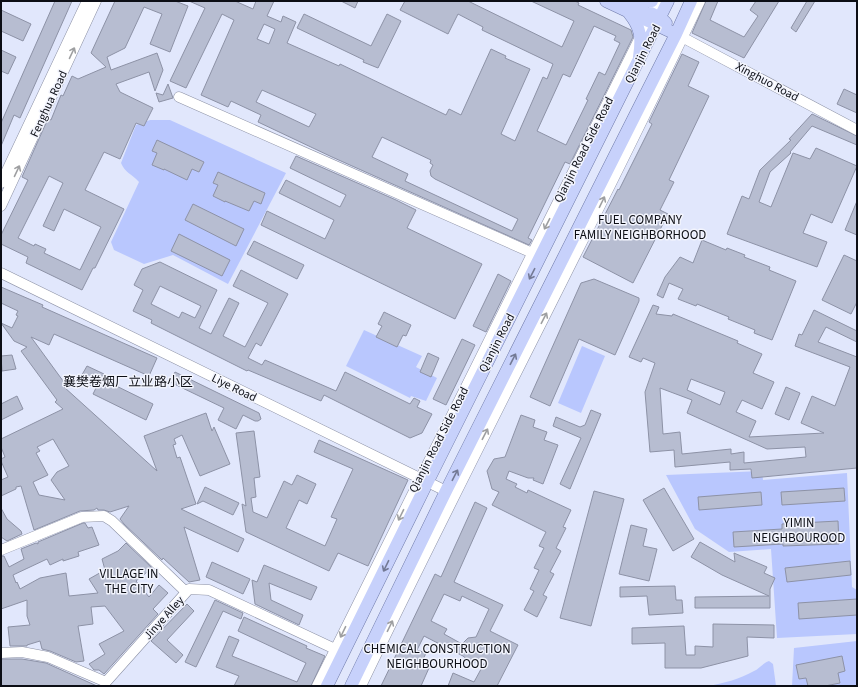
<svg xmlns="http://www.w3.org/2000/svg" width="858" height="687" font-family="'Source Sans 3','Noto Sans SC',sans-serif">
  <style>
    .green { fill: #b9c7fe }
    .building { fill: #b7bdd1; stroke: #8d92a6; fill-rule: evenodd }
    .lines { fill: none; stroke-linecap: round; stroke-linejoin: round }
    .minor-casing { stroke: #8c91a5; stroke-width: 11 }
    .major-casing { stroke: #6e79a9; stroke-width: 13 }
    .minor { stroke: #fff; stroke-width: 10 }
    .major { stroke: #c7d1fb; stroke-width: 12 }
    .oneway { stroke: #9e9fa1 }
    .oneway2 { stroke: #737994 }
    .labels { text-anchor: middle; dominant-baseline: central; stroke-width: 3; stroke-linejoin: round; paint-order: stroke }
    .street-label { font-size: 12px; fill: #0c0e15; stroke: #f2f4fd }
    .neighbourhood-label { font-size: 13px; fill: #0c0e15; stroke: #f2f4fd }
  </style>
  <rect width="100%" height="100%" fill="#e1e7fc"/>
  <path class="green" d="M150,120H170L286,173L228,284L173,255L144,264L114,250L111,242L139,182C132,174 125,173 121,163L136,125Z
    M364,330L422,356L416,367L437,378L426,401L411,396L410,398L346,366Z
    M582,346L605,356L581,413L558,403Z
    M762,471L763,480L847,473L852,587L857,590V634L777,638L771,549L729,552L695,529L666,475Z
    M857,641V686H792L794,648Z
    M769,661L773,664L776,686H709C724,683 740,679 754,671C759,669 763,663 769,661Z"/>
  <path class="building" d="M55,1H72L20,118L14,115L1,146V123Z
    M115,1H175L188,6L170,52L150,44L162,14L144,7L125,48L107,57L111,70L157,53L163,70L155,91L149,72L116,84L120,92L153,108L144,126L136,123L120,159L104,152L85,190L124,209L95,268H93L82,290L26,263L28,257L1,244V235L28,180L22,177L46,123L49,119L51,120L61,95L63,96L72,76L78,79L106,67L91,53ZM49,176L63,183L43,226L54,231L64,209L101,227L80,270L44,253L46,249L35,244L34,246L18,238Z
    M189,1H235L253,9L256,1H274L267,16L281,22L283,16L296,22L287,43L339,66L340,64L446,115L449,109L461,115L491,49L506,56L505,58L530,69L501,134L515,141L543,77L547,79L553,64L482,30L483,27L458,14L448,34L400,10L405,1H468L562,47L574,21L531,1H575L579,3L578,5L631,30L633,37L570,164L565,162L528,238L532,240L529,245L332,157L258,122L261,115L231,101L228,107L201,95L234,20L222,14L186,88L170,81L205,8ZM264,24L275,29L269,44L257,39ZM594,26L616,36L614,40L620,43L605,75L599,72L586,99L588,100L566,145L537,131L563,74L570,77ZM262,90L316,114L309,127L256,102ZM382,137L431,160L430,163L433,165L430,171L431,176L435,179L518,219L512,231L405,181L408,174L372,157Z
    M341,1H358L355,8Z
    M706,1H718L710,20L744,37L758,16L750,10L756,1H779L744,58L692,33Z
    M807,1H815L796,32L791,28Z
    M1,10L31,24L23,41L1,31Z
    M304,14L371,46L387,14L401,21L378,68L363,62L364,60L297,28Z
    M1,50L16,57L8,74L1,71Z
    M682,54L699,62L688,86L709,96L669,180L674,182L660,210L668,214L633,283L583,257L618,189L619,190L652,124L649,122Z
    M168,84L173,98L159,102L156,93L163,95Z
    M844,89L857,95V113L837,104Z
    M812,114L857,136V145L812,126L790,152L791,153L770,172L759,202L771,207L793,153L810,159L816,148L857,166L832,223L811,214L803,233L827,242L817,267L727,234L742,196L749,199L760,170L791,140L789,139Z
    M157,140L204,162L199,172L192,169L187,180L164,169V170L152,165L157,153L152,151Z
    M296,156L396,200L416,210L407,228L482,264L455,319L261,225L267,211L325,239L334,220L279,193L286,180L340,207L346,195L290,168Z
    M218,172L265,193L261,204L254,201L249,211L225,201V202L213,196L218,185L213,183Z
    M857,201V235L845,230Z
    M193,204L244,229L236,246L185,220Z
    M179,234L230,260L222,276L171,251Z
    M702,240L726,250L727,248L745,255L744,257L770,267L769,270L796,281L772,340L754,333L755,330L728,319L729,317L697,304L696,306L678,299L683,289L669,283L663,298L657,295L665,277L680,257L693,263Z
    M254,241L304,265L297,279L247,254Z
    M844,255L857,261V302L851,314L822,300Z
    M160,262L217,290L199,328L211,334L229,298L239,303L223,336L245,347L268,303L233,286L241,270L288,294L261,346L256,343L248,358L262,365L265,360L336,391L345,372L410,404L414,398L420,401L417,407L432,414L422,433L410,438L324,395L321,401L248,370L247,371L151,323L152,320L133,311L143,290L134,285L142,269ZM160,286L201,306L195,318L182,312L179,318L151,304Z
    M498,274L511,281L486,332L473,326Z
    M594,279L639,298V301L615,355L579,339L550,406L530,397L581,283Z
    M1,287L43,305L42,307L157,358L149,376L54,334L49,345L31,337L66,385L64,387L157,471L144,436L206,413L212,431L214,427L230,464L200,476L182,435L174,439L176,444L173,445L177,458L180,457L196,504L181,509L244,539L238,552L184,527L200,580L189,582L163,558L162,560L124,524L120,519L129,506L110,512L104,510H98L97,508L94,510L80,511L34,530L21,486L16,487V489L1,496V480L8,477L1,461V459L5,457L1,447V439L63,409L55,402L57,400L21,351L27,347L14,341L1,323L12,328L18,316L16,315L18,311L1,303ZM53,439L69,466L57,472L51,480L65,500L39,495L33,482L48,475L36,453L40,451L37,447Z
    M653,305L659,307L656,314L672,316L673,314L738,341L737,343L762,354L753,373L774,382L762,409L742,400L736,412L756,421L749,437L824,433L801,423L812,396L835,406L850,367L795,346L799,334L802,335L814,310L857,331V342L826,327L818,342L857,357V468L752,478L751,469L730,470V462L675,467L674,450L650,452L645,392L655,363L643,358L641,362L629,357ZM691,379L725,392L720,405L687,390ZM660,388L692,400L687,413L767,449L805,447L806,457L744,463V452L731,454V449L682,454L680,432L663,434Z
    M384,312L411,325L406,336L403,335L397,347L376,337L382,326L378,324Z
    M462,339L475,345L446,405L433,399Z
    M428,353L439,358L431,377L420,372Z
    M12,355L16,369L2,371L1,356Z
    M87,366L104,374L102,379L153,404L146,420L93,394L96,388L79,380Z
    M175,372L259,413L261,419L258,421H255L243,415L236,429L218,420L224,408L170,382Z
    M786,387L800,393L789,420L775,414Z
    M17,396L23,409L1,420V404Z
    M591,410L601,414L570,489L560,484L581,438L553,426L556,417L580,427L585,425Z
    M521,415L535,420L533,427L547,432L544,440L558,445L543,484L533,480L534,478H528L509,471L506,479L517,484L515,487L527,493L528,490L571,510L563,527L566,528L556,548L561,551L550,572L554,574L543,595L547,597L537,617L524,610L534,591L530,589L539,570L534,568L544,548L539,546L546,532L492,505L499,492L492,489L487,471L494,459L505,457Z
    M254,431L260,477L254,478L256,497L251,498L253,512L267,518L284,481L292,485L297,475L316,484L307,504L299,500L286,528L325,546L337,519L331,517L353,469L314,452L319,440L408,480L368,566L338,553L329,571L246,532L242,504L246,506L236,433Z
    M205,487L239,503L233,515L203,501L197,504Z
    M664,488L694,539L673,551L643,500Z
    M844,488L845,501L782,505L781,492Z
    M594,491L624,499L591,626L560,618Z
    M761,492L762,505L699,510L698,497Z
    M475,502L487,508L454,582L503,605L490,631L518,645L497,686H448L453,673L474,682L486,660L473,662L469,661L463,656L424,636L417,650L426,653L421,664L429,668L421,686H381L435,574L441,577ZM444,594L460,601L462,596L489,609L476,637L468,638L462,644L444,634L447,629L431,621Z
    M1,508L7,519L21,531L22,534L7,541L1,537Z
    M838,521L839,544L783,546V544L734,547L733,532L782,529V524Z
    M83,523H85L88,528L92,527L99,545L78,552L79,556L63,561V559L50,565L47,559L13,575L16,583L17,582L20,589L40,578L66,573L69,596L98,593L89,579L105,570L102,559L118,551L126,543L152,568L136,581L149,597L159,585L168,593L153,609L158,614L104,674L99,670H94L89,664L105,654L99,644L124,631L105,606L91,607L93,624L78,626L84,661L76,662L50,651L42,649L40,641L27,645V646H10L8,627L30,625L27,616V600L1,609V556H4L9,567L24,559L21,549L36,543L38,544V542Z
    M631,525L647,529L643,546L657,549L649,581L619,574Z
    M700,542L735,562L734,553L767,567L764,573L775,578L770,589V608H695V597L769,596L722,575L691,557Z
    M850,561L851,575L787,582L785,568Z
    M212,562L250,579L243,594L206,577Z
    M264,565L317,587L311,600L269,583L271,600L303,615L299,625L255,604L252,580L257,582Z
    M675,586L676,600H682L683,613L649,615L647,596L620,597V587Z
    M857,599V615L799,619L798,603Z
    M215,600L243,613L241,619L223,611L196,667L185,662Z
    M187,604L194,611L167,640L183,655L176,663L151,641Z
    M244,617L307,646L306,648L325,656L311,686H234L239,676L216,667L229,636L239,640L232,656L297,682L306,663L238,631Z
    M713,624L774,625V638L747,637L748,656L701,668H665V643L632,644V628L684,626L686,655H695V646L713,647Z
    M842,656L845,671L838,673L840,683L825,686H808L806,678L799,679L796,665Z
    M1,659H22L46,663L97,686H1Z"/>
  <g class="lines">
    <defs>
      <path id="minor" d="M678,35L857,130
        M179,97L537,255
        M1,183L87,1
        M1,206L96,1
        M1,273L446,491
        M1,550L82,517L104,516L112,521L186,592
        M1,653L22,652L48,657L106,682L189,589L209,590L335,649
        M317,686L658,1
        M361,686C471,457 591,231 700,1"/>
      <path id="major" d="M606,1L676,34
        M627,1L661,18L666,23
        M631,2L652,1
        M629,13C641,28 642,37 639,57
        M327,686L427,483L668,1
        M351,686L446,491L676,34L691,1"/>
    </defs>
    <use href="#minor" class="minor-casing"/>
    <use href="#major" class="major-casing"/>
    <use href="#minor" class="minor"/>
    <use href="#major" class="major"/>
  </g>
  <defs><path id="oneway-shaft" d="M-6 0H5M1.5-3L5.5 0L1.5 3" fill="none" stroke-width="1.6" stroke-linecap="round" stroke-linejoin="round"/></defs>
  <g class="oneway">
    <use href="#oneway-shaft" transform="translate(72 53) rotate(-65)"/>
    <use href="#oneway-shaft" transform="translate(17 171) rotate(-65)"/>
    <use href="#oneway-shaft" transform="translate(602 202) rotate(-64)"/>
    <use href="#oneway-shaft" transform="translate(547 224) rotate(117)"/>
    <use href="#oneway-shaft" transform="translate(544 318) rotate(-63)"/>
    <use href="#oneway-shaft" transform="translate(485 434) rotate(-63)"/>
    <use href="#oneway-shaft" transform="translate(401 515) rotate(116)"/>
    <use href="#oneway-shaft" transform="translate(390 626) rotate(-64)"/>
    <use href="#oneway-shaft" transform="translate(343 632) rotate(116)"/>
  </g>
  <g class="oneway2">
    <use href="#oneway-shaft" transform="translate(532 274) rotate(117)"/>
    <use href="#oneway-shaft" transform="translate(513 359) rotate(-63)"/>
    <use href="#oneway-shaft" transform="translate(455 475) rotate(-63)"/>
    <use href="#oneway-shaft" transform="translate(386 566) rotate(116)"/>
  </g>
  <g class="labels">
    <g class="street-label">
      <text transform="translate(643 54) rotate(-63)">Qianjin Road</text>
      <text transform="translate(767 82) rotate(28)">Xinghuo Road</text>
      <text transform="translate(49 104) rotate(-65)">Fenghua Road</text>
      <text transform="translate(584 150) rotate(-63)">Qianjin Road Side Road</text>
      <text transform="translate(497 343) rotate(-63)">Qianjin Road</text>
      <text transform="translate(234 388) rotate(26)">Liye Road</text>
      <text transform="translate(439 440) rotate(-63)">Qianjin Road Side Road</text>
      <text transform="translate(164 618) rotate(-48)">Jinye Alley</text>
    </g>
    <g class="neighbourhood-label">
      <text x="640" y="220">FUEL COMPANY<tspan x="640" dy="15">FAMILY NEIGHBORHOOD</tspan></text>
      <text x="128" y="382">襄樊卷烟厂立业路小区</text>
      <text x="799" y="523">YIMIN<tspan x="799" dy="15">NEIGHBOUROOD</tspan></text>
      <text x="129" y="574">VILLAGE IN<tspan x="129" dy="15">THE CITY</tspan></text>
      <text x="437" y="649">CHEMICAL CONSTRUCTION<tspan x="437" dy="15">NEIGHBOURHOOD</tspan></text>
    </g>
  </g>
  <rect width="858" height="687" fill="none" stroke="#0c0e15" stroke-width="4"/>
</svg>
